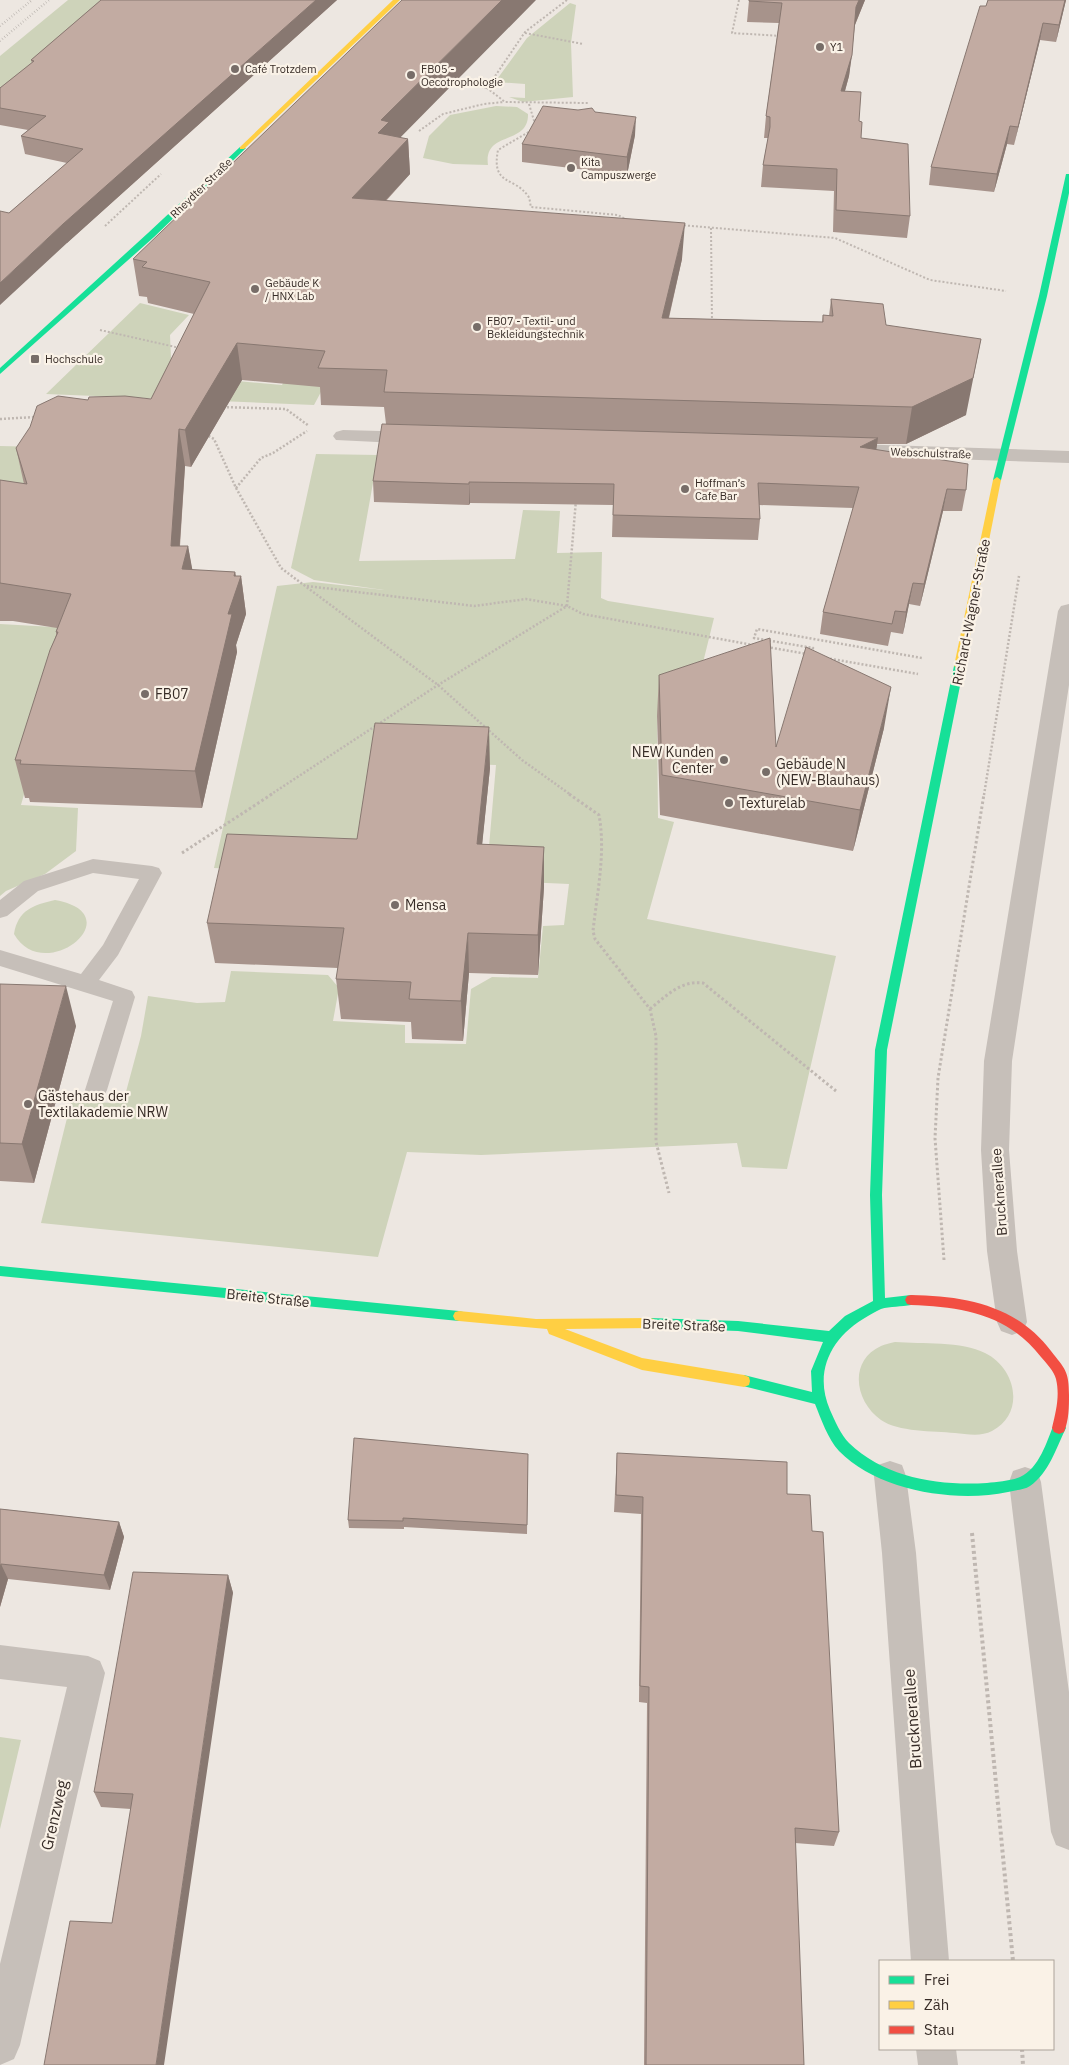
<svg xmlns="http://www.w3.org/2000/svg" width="1069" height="2065" font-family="'IBM Plex Sans',sans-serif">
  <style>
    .green { fill: #ced3ba }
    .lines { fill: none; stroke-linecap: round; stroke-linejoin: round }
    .path-far3 { stroke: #bfb7b1; stroke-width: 2; stroke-dasharray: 2 2; stroke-linecap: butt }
    .path-far2 { stroke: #bfb7b1; stroke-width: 2.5; stroke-dasharray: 2 2; stroke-linecap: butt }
    .path-far1 { stroke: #bfb7b1; stroke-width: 3; stroke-dasharray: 2.5 2.5; stroke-linecap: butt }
    .path { stroke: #bfb7b1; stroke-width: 4; stroke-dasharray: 3 3; stroke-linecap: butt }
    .lane { fill: #c6bfb9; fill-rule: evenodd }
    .street { fill: #c6bfb9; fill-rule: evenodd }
    .fast { fill: #16e098; fill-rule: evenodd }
    .slow { fill: #ffcf43; fill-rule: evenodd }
    .jam { fill: #f24e42; fill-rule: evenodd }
    .rail { stroke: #aea8a3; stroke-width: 2.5; stroke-dasharray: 0.5 2.5; stroke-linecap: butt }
    .wall { fill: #a7938b }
    .shaded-wall { fill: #887871 }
    .building { fill: #c2aba2; stroke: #887871 }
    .poi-dot { fill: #776d68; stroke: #faf2e7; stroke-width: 2 }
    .labels { text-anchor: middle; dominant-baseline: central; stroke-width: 4.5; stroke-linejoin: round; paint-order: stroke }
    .far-poi-label { font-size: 11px; fill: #372c27; stroke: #faf2e7; text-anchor: start }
    .far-street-label { font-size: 11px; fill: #372c27; stroke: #faf2e7 }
    .street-label { font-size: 14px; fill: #372c27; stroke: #faf2e7 }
    .poi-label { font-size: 14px; fill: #372c27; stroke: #faf2e7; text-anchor: start }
    .near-street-label { font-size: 16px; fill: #372c27; stroke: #faf2e7 }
  </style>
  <rect width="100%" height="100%" fill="#ede7e1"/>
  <path class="green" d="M68,0H117L0,101V56Z
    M570,3L576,5L571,43L573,97L523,102L509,97L525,98V84L495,82L527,38Z
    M496,106L517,107L528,114C529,146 483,130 488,165L453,164L423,158L429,136L450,115Z
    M140,303L189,315L170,335L171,358L183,376L282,385L295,359L337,362L314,405L46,394Z
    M0,446L43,447L18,513H0Z
    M316,454L378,455L359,561L515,559L523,510L560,511L557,553L602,552L601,598L608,601L714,618L694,699L657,715L658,818L674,822L647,919L836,956L787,1169L742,1167L737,1143L481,1155L407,1152L378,1257L41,1223L71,1102L123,1103L141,1036L148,996L197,1003L225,1002L231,971L328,975L339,988L333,1021L405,1025V1043L466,1044L471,989L492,977L538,978L543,926L564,925L569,884L501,881L487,870L496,765L370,761L356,865L338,875L214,868L277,586L313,582L384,590L314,580L291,568Z
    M0,624L71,628L21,805L78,808L76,851L45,874L6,891L0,896Z
    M55,900C134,914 44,987 14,934C18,910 33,905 55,900Z
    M895,1342C922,1344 962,1341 985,1353C1016,1368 1026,1413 992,1431C981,1437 966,1434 955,1433C933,1431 898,1432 881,1420C855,1402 848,1361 881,1346C885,1344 891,1343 895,1342Z
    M0,1737L21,1740L0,1829Z"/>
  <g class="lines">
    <path class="path-far3" d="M567,0L525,32L487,88L505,102L588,103
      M739,0L732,33L781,36
      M525,33L583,44
      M453,82L487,88
      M529,104L535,124
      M532,130L498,150C491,186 514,176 528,196C530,198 530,204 531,207L618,215L627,220
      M419,131L443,114L484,104L504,102
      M680,225L835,238L930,280L1006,291
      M105,226L161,174
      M711,228L712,323
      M100,330L180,348"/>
    <path class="path-far2" d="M223,407L286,409L309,426
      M0,419L35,417
      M205,434L214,439L236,488L261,458L273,453L307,431
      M236,488L281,568L438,685L522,760L571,795
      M307,586L474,606L526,599L567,606L583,614L753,645
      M767,647L807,654
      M811,653L813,648L754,638L757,629L922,658
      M826,658L918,674
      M270,795L438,685L567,606L576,500
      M984,795L1019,576"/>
    <path class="path-far1" d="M569,794L599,815C606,853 597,893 593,931L595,939L650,1009L656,1036V1142L669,1193
      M182,853L272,794
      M650,1009C666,996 681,980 703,983L836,1091
      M944,1260L935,1138L938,1078L984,794"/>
    <path class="path" d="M972,1533L1013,1961
      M1022,2049L1023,2065"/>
    <path class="lane" d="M93,859L152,866L159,868L162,873L118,955L99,980L132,991L135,997L107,1090L104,1096L96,1099L88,1096L85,1090L113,1001L0,966V950L81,974L103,945L139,879L93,873L38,891L7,916L0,918V900L24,881Z"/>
    <path class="street" d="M343,430L418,432L425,434L428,438L425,442L418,444L336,440L333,436L336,432Z
      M853,444L1069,451V463L853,456L846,454L843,450L846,446Z
      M1069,604V685L1012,1061L1009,1150L1017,1251L1027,1322L1023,1331L1012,1335L1001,1331L997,1322L987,1251L981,1150L984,1061L1058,611L1061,606Z
      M890,1461L902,1465L906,1476L916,1553L949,1961H911L882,1553L874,1476L878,1465Z
      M1025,1467L1037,1471L1041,1482L1069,1692V1850L1056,1845L1051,1832L1009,1482L1013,1471Z
      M0,1645L88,1656L100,1661L105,1673L20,2045L14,2059L0,2065V1964L67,1687L0,1679Z
      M916,2049H956L958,2065H918Z"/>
    <path class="fast" d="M240,147L246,148L154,237L0,374V368L148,233Z
      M1066,174H1069V193L1047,296L1001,480L997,483L993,480L1039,296Z
      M959,663L964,666L887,1050L882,1195L885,1298L911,1295L915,1296L917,1300L915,1304L911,1305C902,1307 890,1306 881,1309C876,1311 872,1314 868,1316C832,1336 813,1371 830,1410C835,1421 841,1435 849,1443C885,1478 939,1486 987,1483C997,1482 1011,1481 1020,1477C1039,1469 1047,1441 1054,1424L1059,1422L1064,1424L1066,1428C1056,1448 1049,1473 1030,1486C1024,1490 1015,1490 1008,1492C955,1503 878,1491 839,1451C828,1439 821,1419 815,1404L739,1385L738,1381L739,1377L744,1375L812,1392L811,1371L823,1342L738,1331L650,1328L646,1327L644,1323L646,1319L650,1318L738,1321L829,1331L845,1316L873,1301L870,1195L875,1050L954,666Z
      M0,1266L459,1311L463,1312L465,1316L463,1320L459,1321L0,1276Z"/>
    <path class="slow" d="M393,0H400L244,149H240V147Z
      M997,477L1001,480L964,666L959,669L954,666L993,480Z
      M459,1311L536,1319L650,1318L654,1319L656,1323L654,1327L650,1328L565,1329L642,1358L744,1375L749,1377L750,1381L749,1385L744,1387L642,1370L549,1334L547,1329L459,1321L455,1320L453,1316L455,1312Z"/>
    <path class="jam" d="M911,1295C965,1296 1016,1305 1051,1351C1065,1369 1069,1371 1069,1395C1069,1407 1069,1420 1064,1432L1059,1434L1054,1432L1052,1428C1056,1411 1060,1396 1056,1379C1054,1371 1046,1363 1041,1357C1008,1314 962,1307 911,1305L907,1304L905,1300L907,1296Z"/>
    <path class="rail" d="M0,26L32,0
      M0,41L49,0"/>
  </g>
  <path class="wall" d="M101,0H337L67,243L9,213L67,163L25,154L21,136L28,130L0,125V88L32,63L31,60Z
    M749,0H865L855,25L849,76L845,91L859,121L861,138L910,216L907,238L833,232L834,191L761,187L763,165L768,138H764L766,116L779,23L747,22Z
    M988,0H1066L1056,42L1040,40L1014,145L1007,144L994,192L929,185L931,167Z
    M595,112L635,135L627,175L522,162V144Z
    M401,138L408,139L410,174L386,201L682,259L669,318L822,322L823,315L829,316L831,299L886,325L966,415L906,444H877L876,449L966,490L962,511H943L920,606L909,604L903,634L891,632L888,646L820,634L823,612L853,508L759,505L760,519L758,540L612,537L613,505L470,503L469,505L374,502L373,481L386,424L384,407L321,405L320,387L242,380L191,467L185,466L180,546H188L192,570L235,572L236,576H241L246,614L236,645L237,652L202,808L30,802L29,798H25L15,760L56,635V632L57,628L13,621H0V480L24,484L16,448L88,400L151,399L194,314L148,303L147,297L139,296L133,259Z
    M659,675L776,747L884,728L853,851L660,815L657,716Z
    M490,768L482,844L544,847V887L538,975L469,973L463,1041L412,1039L411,1022L341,1019L336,979L338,968L215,963L207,923L357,839Z
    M0,984L76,1026L34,1183L0,1181Z
    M617,1453L787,1494L812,1531L839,1832L834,1846L795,1843L804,2065H644L647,1703L639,1702L641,1514L614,1512Z
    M528,1454L527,1534L404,1527V1529L349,1528L348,1520Z
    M0,1509L119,1522L124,1537L110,1590L8,1579L0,1607Z
    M228,1575L233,1593L112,1923L131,1809L101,1807L94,1792Z"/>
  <path class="shaded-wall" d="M316,0H337L67,243L0,305V283L63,224Z
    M502,0H536L390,148L378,133L381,120Z
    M859,0H865L854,27L856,7Z
    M1065,0H1066L1056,42L1059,25Z
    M1043,23L1040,40L1014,145L1018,127Z
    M852,55L849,76L839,112L841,91Z
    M636,117L635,135L627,175V157Z
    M1010,126L1007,144L994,192L997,174Z
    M408,139L410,174L354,234L352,198Z
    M685,223L682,259L660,355L662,318Z
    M981,339L966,415L906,444L912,407Z
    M237,343L242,380L191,467L185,430Z
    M179,429L185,466L177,584L171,546Z
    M878,438L875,459L860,447Z
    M469,482L470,503L469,505Z
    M947,489L943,511L920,606L924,584Z
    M188,546L195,584L182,569Z
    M235,572L237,586L241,576L246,614L236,645L237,652L202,808L195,771L228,614Z
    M913,583L909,604L903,634L906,612Z
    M891,687L884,728L853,851L860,810Z
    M489,727L490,768L478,885L477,844Z
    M544,847V887L538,975V935Z
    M468,933L469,973L463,1041L461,1001Z
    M66,986L76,1026L34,1183L22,1144Z
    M119,1522L124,1537L110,1590L104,1575Z
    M1,1564L8,1579L0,1607V1568Z
    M228,1575L233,1593L164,2065H156Z"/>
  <path class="building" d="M101,0H316L63,224L0,283V211L9,213L83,149L21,136L46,116L0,108V88L34,61L31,60Z
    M402,0H502L381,120L389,122L378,133L408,139L352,198L685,223L662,318L823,322V315L833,316L831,299L883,304L886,325L981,339L973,378L912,407L384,392L387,370L318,368L325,351L237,343L185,430L179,429L171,546H188L182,569L235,572L234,576H241L228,614H232L195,771L20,764L21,760H15L50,650L58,632H56L71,594L0,583V480L27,484L16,448L30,427L37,406L58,396L88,400L89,397L125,396L151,399L210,282L142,267L147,262L133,259Z
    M749,0H859L856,7L852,55L841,91L861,92L859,121L862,122L861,138L908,144L910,216L836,210L837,169L763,165L770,127V117L766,116L782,3L749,1Z
    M988,0H1065L1059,25L1043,23L1018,127L1010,126L997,174L931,167L980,6H986Z
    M543,106L578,110L592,108L595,112L636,117L627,157L522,144Z
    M382,424L878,438L860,447L968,464L966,490L947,489L924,584L913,583L906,612L895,611L892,624L823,612L859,487L758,483L760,519L613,515L614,484L469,482V484L373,481Z
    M770,638L776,747L806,647L891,687L860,810L662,775L659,675Z
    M375,723L489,727L477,844L544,847L538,935L468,933L461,1001L409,999L411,982L336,979L344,928L207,923L227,834L357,839Z
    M0,984L66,986L22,1144L0,1143Z
    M354,1438L528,1454L527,1525L403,1518V1521L348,1520Z
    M617,1453L787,1462V1494L810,1495L812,1531L823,1532L839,1832L795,1828L804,2065H646L649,1687L640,1686L643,1497L616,1495Z
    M0,1509L119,1522L104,1575L1,1564L0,1568Z
    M133,1572L228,1575L156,2065H44L70,1921L112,1923L133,1794L94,1792Z"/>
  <g class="poi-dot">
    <circle cx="820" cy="47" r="5"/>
    <circle cx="235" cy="69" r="5"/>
    <circle cx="411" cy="75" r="5"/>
    <circle cx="571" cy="168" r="5"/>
    <circle cx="255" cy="289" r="5"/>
    <circle cx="477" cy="327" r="5"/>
    <rect x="30" y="354" width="10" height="10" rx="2.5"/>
    <circle cx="685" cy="489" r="5"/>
    <circle cx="145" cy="694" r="5"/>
    <circle cx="724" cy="760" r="5"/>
    <circle cx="766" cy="772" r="5"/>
    <circle cx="729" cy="803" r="5"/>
    <circle cx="395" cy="905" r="5"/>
    <circle cx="28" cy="1104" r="5"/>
  </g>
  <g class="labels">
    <g class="far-poi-label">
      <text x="830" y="47">Y1</text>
      <text x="245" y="69">Café Trotzdem</text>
      <text x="421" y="69">FB05 -<tspan x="421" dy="13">Oecotrophologie</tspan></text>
      <text x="581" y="162">Kita<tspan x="581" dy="13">Campuszwerge</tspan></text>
      <text x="265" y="283">Gebäude K<tspan x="265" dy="13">/ HNX Lab</tspan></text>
      <text x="487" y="321">FB07 - Textil- und<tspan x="487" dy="13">Bekleidungstechnik</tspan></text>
      <text x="45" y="359">Hochschule</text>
      <text x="695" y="483">Hoffman’s<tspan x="695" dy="13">Cafe Bar</tspan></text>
    </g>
    <g class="far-street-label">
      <text transform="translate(201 188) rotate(-44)">Rheydter Straße</text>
      <text transform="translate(931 453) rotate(2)">Webschulstraße</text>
    </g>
    <g class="street-label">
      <text transform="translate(971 612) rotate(-79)">Richard-Wagner-Straße</text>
      <text transform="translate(999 1192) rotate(-94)">Brucknerallee</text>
      <text transform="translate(268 1298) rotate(6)">Breite Straße</text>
      <text transform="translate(684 1325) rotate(2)">Breite Straße</text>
    </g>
    <g class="poi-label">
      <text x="155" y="694">FB07</text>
      <text x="714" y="752" text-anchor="end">NEW Kunden<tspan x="714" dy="16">Center</tspan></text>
      <text x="776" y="764">Gebäude N<tspan x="776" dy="16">(NEW-Blauhaus)</tspan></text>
      <text x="739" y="803">Texturelab</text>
      <text x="405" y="905">Mensa</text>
      <text x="38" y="1096">Gästehaus der<tspan x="38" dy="16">Textilakademie NRW</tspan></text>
    </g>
    <g class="near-street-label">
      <text transform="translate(912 1719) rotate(-94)">Brucknerallee</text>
      <text transform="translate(54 1815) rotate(-77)">Grenzweg</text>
    </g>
  </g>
  <rect x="879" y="1960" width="175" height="90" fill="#faf2e7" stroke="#aca39a"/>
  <rect x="889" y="1976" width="25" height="8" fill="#16e098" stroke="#aca39a"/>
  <text x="924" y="1985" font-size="15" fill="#372c27">Frei</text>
  <rect x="889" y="2001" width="25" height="8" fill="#ffcf43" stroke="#aca39a"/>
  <text x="924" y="2010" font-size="15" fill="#372c27">Zäh</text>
  <rect x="889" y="2026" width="25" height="8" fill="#f24e42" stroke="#aca39a"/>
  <text x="924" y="2035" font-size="15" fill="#372c27">Stau</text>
</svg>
